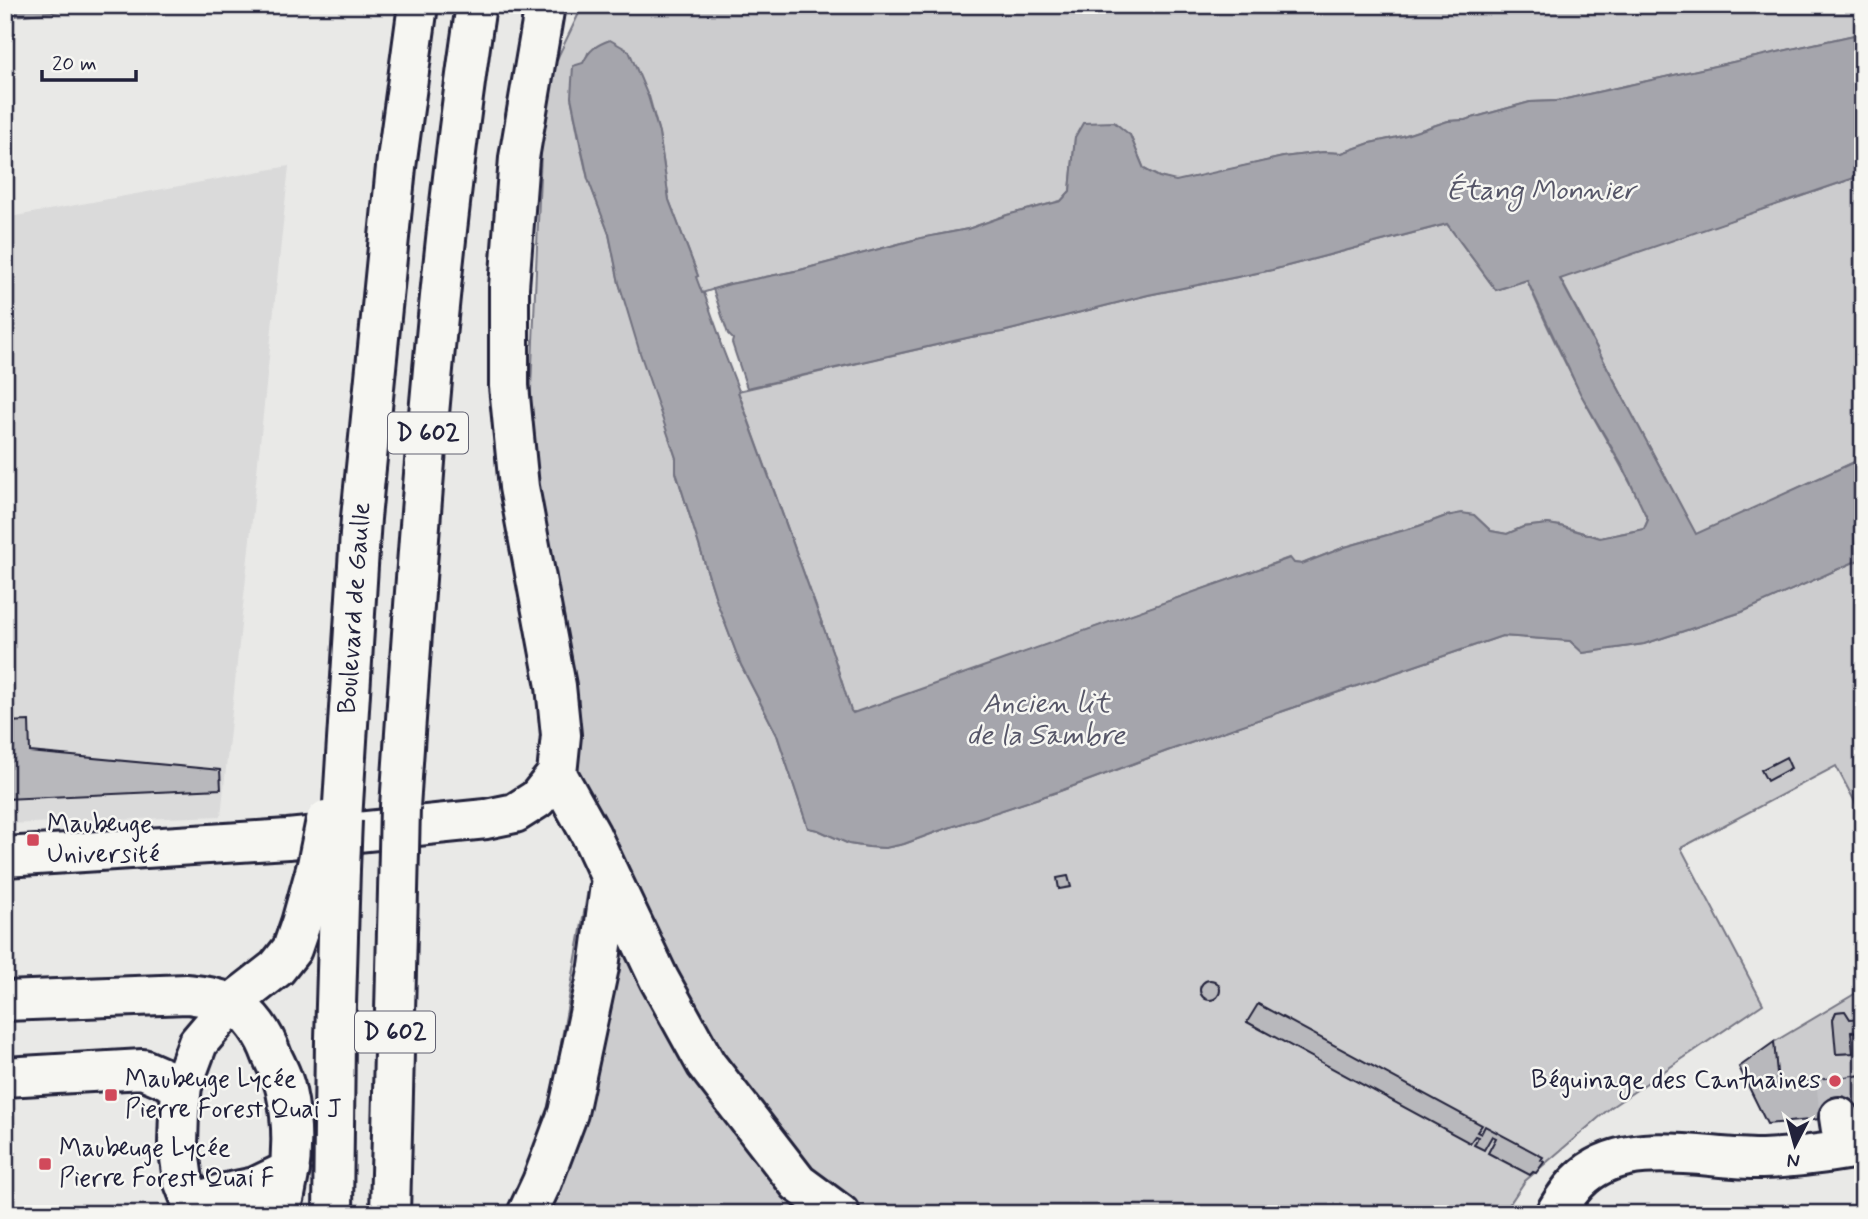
<svg xmlns="http://www.w3.org/2000/svg" width="1868" height="1219" font-family="Mynerve,sans-serif">
  <style>
    .built { fill: #dadada }
    .green { fill: #ccccce; stroke: #777784; stroke-width: 2; fill-rule: evenodd }
    .water { fill: #a5a5ac; stroke: #71717f; stroke-width: 2 }
    .building { fill: #b8b8bc; stroke: #22223b; stroke-width: 2 }
    .lines { fill: none; stroke-linecap: round; stroke-linejoin: round }
    .minor-tunnel { stroke: #c1c1c5; stroke-width: 38; stroke-dasharray: 38 19; stroke-linecap: butt }
    .minor-casing { stroke: #22223b; stroke-width: 44 }
    .major-casing { stroke: #22223b; stroke-width: 44 }
    .minor { stroke: #f6f6f2; stroke-width: 38 }
    .major { stroke: #f6f6f2; stroke-width: 38 }
    .minor-bridge-casing { stroke: #22223b; stroke-width: 44; stroke-linecap: butt }
    .major-bridge-casing { stroke: #22223b; stroke-width: 44; stroke-linecap: butt }
    .minor-bridge { stroke: #f6f6f2; stroke-width: 38 }
    .major-bridge { stroke: #f6f6f2; stroke-width: 38 }
    .poi-dot { fill: #d1495b; stroke: #f6f6f2; stroke-width: 2.5 }
    .labels { text-anchor: middle; dominant-baseline: central; stroke-width: 5; stroke-linejoin: round; paint-order: stroke }
    .shield { fill: #f6f6f2; stroke: #626272; stroke-width: 2 }
    .shield-label { font-size: 24px; font-weight: bold; fill: #22223b }
    .street-label { font-size: 26px; fill: #22223b; stroke: #f6f6f2 }
    .poi-label { font-size: 26px; fill: #22223b; stroke: #f6f6f2; text-anchor: start }
    .water-label { font-size: 28px; font-style: italic; fill: #565668; stroke: #f6f6f2 }
  </style>
  <rect width="100%" height="100%" fill="#e9e9e7"/>
  <filter id="ink" filterUnits="userSpaceOnUse"><feTurbulence type="fractalNoise" baseFrequency=".0143" numOctaves="2"/><feDisplacementMap in="SourceGraphic" scale="14" xChannelSelector="R" yChannelSelector="G"/><feConvolveMatrix kernelMatrix="1 2 1 2 8 2 1 2 1" color-interpolation-filters="sRGB"/></filter>
  <g filter="url(#ink)">
    <path class="built" d="M289,166L221,816L5,824V218Z"/>
    <path class="green" d="M578,5H1863V33L1557,101L1530,102L1465,120L1448,121L1403,136L1370,143L1342,153L1323,152L1283,157L1176,182L1159,177L1144,169L1130,135L1075,137L1070,191L1061,201L1007,215L968,229L921,238L800,270L730,284L702,293L695,277L698,276L669,200L659,133L649,96L588,53L571,97L581,149L588,179L609,234L619,283L676,458V472L717,602L741,665L777,735L808,828L818,830L849,844L869,847L885,848L904,844L939,831L1060,791L1167,751L1502,636L1570,641L1583,653L1644,644L1742,612L1863,558V817L1836,766L1681,848L1763,1004L1610,1108L1525,1181L1503,1214H531L589,884L567,684L535,520L530,413L542,128L555,63L581,9Z
      M1863,175V458L1696,535L1560,278Z
      M1447,224L1496,290L1527,280C1543,318 1561,355 1580,392C1602,435 1629,475 1648,520L1644,529L1600,538L1560,526L1548,524L1523,527L1507,534L1491,531L1474,515L1446,516L1419,526L1345,547L1302,564L1294,563L1289,558L859,712H851L832,651L738,391L971,337L1002,332L1148,295L1272,270Z
      M1863,989V1075L1778,1084L1774,1042ZM1844,1011L1850,1019L1862,1018L1863,1030L1851,1032L1853,1053L1837,1054L1833,1019L1836,1012Z"/>
    <path class="water" d="M5,5H119L5,17Z
      M1863,33V175L1560,279L1696,534L1863,458V558L1742,612L1644,644L1583,653L1570,641L1502,636L1167,751L1060,791L939,831L904,844L885,848L869,847L849,844L818,830L808,828L777,735L741,665L717,602L676,472V458L640,353L619,283L609,234L588,179L571,97L573,66L583,63C589,50 596,45 610,40L629,51L648,96L659,133L669,200L698,276L696,277L702,293H704L720,338V342L739,391L738,392L832,651L851,711L853,713L1290,558L1294,563L1302,564L1345,547L1419,526L1446,516L1462,513L1474,515L1491,531L1507,534L1523,527L1548,524L1560,526L1600,538L1644,529L1648,520L1623,467L1580,393L1527,280L1496,290L1447,224L1272,270L1148,295L1002,332L971,337L747,388L732,343L733,339L728,334L713,289L730,284L800,270L921,238L968,229L1007,215L1061,201L1070,191L1075,137L1083,123L1114,122L1130,135L1144,169L1159,177L1176,181L1283,157L1323,152L1342,153L1370,143L1403,136L1448,121L1465,120L1530,102L1557,101Z"/>
    <path class="building" d="M29,721L30,752L220,770L221,789L5,799V722Z
      M1786,757L1791,768L1767,781L1761,770Z
      M1068,876L1071,887L1059,889L1057,878Z
      M1200 990a10 10 0 1 1 20 0a10 10 0 1 1-20 0Z
      M1258,1004L1482,1125L1477,1132L1481,1134L1485,1126L1543,1157L1541,1160L1544,1162L1536,1173L1533,1172L1530,1175L1488,1153L1496,1138L1492,1136L1484,1150L1474,1145L1478,1137L1475,1136L1470,1143L1247,1022Z
      M1845,1011L1850,1019L1862,1018L1863,1031L1851,1032L1853,1053L1836,1054L1833,1019L1836,1012Z
      M1774,1042L1778,1084L1863,1075V1115L1767,1124L1739,1067Z"/>
    <g class="lines">
      <path class="minor-tunnel" d="M1835,1078L1839,1117"/>
      <defs>
        <path id="minor" d="M5,857L288,839L486,819L515,813L537,799L557,774L561,735L556,686L519,487L509,386V287L519,158L545,5
          M611,878L659,979L706,1064L798,1183L840,1214
          M5,1001L187,994C202,996 216,997 229,1003C251,1012 265,1036 272,1056C277,1067 284,1079 286,1091C295,1132 292,1174 280,1214
          M5,1077L143,1069L182,1086
          M1839,1117L1844,1150
          M191,1204L221,1194L255,1187L290,1170
          M196,1214L183,1180L178,1144L179,1112L182,1086L198,1043L232,1003L277,968L292,949L301,923L317,865
          M527,1214L542,1182L568,1113L599,967L611,878L591,835L557,774"/>
        <path id="major" d="M400,807C418,539 436,271 476,5
          M342,820L361,518L396,167L418,5
          M333,1214L335,1039L340,869
          M390,1214L399,850
          M1555,1214C1563,1200 1572,1186 1584,1176C1630,1137 1707,1160 1762,1159C1796,1158 1829,1153 1863,1147"/>
      </defs>
      <use href="#minor" class="minor-casing"/>
      <use href="#major" class="major-casing"/>
      <use href="#minor" class="minor"/>
      <use href="#major" class="major"/>
      <defs>
        <path id="minor-bridge" d="M317,865L326,820"/>
        <path id="major-bridge" d="M399,850L400,807
          M340,869L342,820"/>
      </defs>
      <use href="#minor-bridge" class="minor-bridge-casing"/>
      <use href="#major-bridge" class="major-bridge-casing"/>
      <use href="#minor-bridge" class="minor-bridge"/>
      <use href="#major-bridge" class="major-bridge"/>
    </g>
  </g>
  <g class="poi-dot">
    <rect x="26" y="833" width="14" height="14" rx="3.5"/>
    <circle cx="1835" cy="1081" r="7"/>
    <rect x="104" y="1088" width="14" height="14" rx="3.5"/>
    <rect x="38" y="1157" width="14" height="14" rx="3.5"/>
  </g>
  <g class="labels">
    <g class="shield">
      <rect x="388" y="412.5" width="80" height="41" rx="5"/>
      <rect x="355" y="1011.5" width="80" height="41" rx="5"/>
    </g>
    <g class="shield-label">
      <text x="428" y="433">D 602</text>
      <text x="395" y="1032">D 602</text>
    </g>
    <g class="street-label">
      <text transform="translate(355 608) rotate(-86)">Boulevard de Gaulle</text>
    </g>
    <g class="poi-label">
      <text x="47" y="825">Maubeuge<tspan x="47" dy="30">Université</tspan></text>
      <text x="125" y="1080">Maubeuge Lycée<tspan x="125" dy="30">Pierre Forest Quai J</tspan></text>
      <text x="1821" y="1081" text-anchor="end">Béguinage des Cantuaines</text>
      <text x="59" y="1149">Maubeuge Lycée<tspan x="59" dy="30">Pierre Forest Quai F</tspan></text>
    </g>
    <g class="water-label">
      <text x="1541" y="191">Étang Monnier</text>
      <text x="1046" y="704">Ancien lit<tspan x="1046" dy="32">de la Sambre</tspan></text>
    </g>
  </g>
  <rect width="1868" height="1219" fill="none" stroke="#f6f6f2" stroke-width="28"/>
  <rect x="14" y="14" width="1840" height="1191" fill="none" stroke="#22223b" stroke-width="2.5" filter="url(#ink)"/>
  <g transform="translate(1795 1145) rotate(186)" stroke="#f6f6f2" stroke-width="5" paint-order="stroke">
  <path d="M0-5L12 26L0 18L-12 26Z" fill="#22223b"/>
  <text y="-10" font-size="19" font-weight="bold" text-anchor="middle" fill="#22223b">N</text>
  </g>
  <path d="M42 70v10h94v-10" fill="none" stroke="#22223b" stroke-width="3.5"/>
  <text x="52" y="70" font-size="21" fill="#22223b" stroke="#f6f6f2" stroke-width="5" paint-order="stroke">20 m</text>
</svg>
